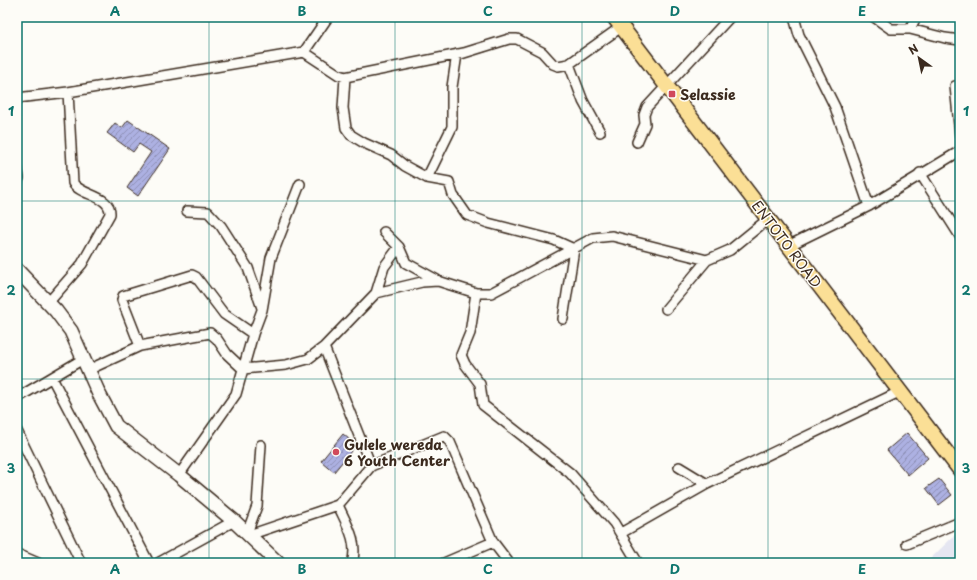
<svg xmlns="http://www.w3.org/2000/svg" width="977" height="580" font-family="'Playpen Sans',sans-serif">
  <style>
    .built { fill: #e5e6f1 }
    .building { fill: url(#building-hatch); stroke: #3b2a1e }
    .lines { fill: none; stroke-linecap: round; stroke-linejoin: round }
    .street-casing { stroke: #3b2a1e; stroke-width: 12 }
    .secondary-casing { stroke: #3b2a1e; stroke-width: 16 }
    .primary-casing { stroke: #3b2a1e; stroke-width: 17 }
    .street { stroke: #fdfcf7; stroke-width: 9 }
    .secondary { stroke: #fdfcf7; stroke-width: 13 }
    .primary { stroke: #fbdf96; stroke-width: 14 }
    .grid { fill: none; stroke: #0f766e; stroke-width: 1; stroke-opacity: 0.55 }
    .poi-dot { fill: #d1495b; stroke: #fdfcf7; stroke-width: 1.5 }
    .labels { text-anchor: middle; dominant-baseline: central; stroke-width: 3; stroke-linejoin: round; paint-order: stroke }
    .poi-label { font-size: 14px; font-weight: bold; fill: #3b2a1e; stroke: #fdfcf7; text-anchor: start }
    .street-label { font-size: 14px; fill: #3b2a1e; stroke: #fdfcf7 }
    .neatline { fill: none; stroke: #0f766e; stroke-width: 1.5 }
    .grid-label { font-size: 13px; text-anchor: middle; font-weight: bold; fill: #0f766e }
  </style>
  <defs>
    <pattern id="building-hatch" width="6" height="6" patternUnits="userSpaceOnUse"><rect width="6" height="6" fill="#adb1e2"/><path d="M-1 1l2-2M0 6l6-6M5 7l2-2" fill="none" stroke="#8e90b7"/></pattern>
  </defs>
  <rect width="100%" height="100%" fill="#fdfcf7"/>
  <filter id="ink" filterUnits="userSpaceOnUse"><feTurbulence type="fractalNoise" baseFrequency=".025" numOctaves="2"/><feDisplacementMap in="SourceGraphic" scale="8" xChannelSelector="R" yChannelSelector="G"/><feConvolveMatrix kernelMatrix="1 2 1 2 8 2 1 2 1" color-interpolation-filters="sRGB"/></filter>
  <g filter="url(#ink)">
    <path class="built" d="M960,530V563H926Z"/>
    <path class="building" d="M128,120L170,149L138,196L127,188L151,152L139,144L133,152L107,133L115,123L122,128Z
      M907,433L928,458L908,475L887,450Z
      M343,434L356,445L334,472L321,461Z
      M939,479L952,495L939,505L926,488Z"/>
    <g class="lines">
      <defs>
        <path id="street" d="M794,17L799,35L835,107L869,206
          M874,17L891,29H910L945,38L960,40
          M910,29L916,17
          M304,52L339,75L345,77L464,53L509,39H517L542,52L553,64L558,66L569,64L621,27
          M569,64L583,101L600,132
          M345,77L343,108L346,128L351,135L364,143L391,155L405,166L427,178L449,182L453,195L467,215L488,223L554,240L574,249L563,319
          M955,86L960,136
          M17,98L68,92L304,52L328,17
          M637,142L645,124L644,115L647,107L730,17
          M17,166L19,178L17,183
          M920,173L960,236
          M427,178L452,127V87L457,54
          M187,211L208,212L221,226L248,268L262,308
          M384,232L399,247L406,263L437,280
          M788,246L869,206L960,151
          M376,293L384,267L399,247
          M476,293L470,333L461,355L465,364L480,384L483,405L570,473L614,523L638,563
          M48,303L82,264L110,214C111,195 81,196 73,183L68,92
          M666,309L707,260
          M140,346L122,300L123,296L192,275L196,277L224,314L253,334
          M324,347L371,466
          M243,369L286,365L308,359L324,347L376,293L422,282L438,281L476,293H491L593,238L612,236L707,260L730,250L768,219
          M88,370L140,346L210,333L217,339L227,354L243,369
          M52,378L149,563
          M17,398L83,359
          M17,431L81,563
          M679,467L707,484
          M179,475L236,394L253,334L262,310L271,258L300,184
          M338,505C346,523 359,542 352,563
          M247,533L257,506L261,445
          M621,533L707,484L899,392
          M249,535L338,505L371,466L444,436L450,442L493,542L509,563
          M907,544L960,522
          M17,554L38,563
          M158,563L234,521
          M444,563L493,542"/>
        <path id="secondary" d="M17,270L56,311L71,331L99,394L116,426L179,475L234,521L278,563"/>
        <path id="primary" d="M614,17L960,470"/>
      </defs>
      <use href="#street" class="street-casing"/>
      <use href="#secondary" class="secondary-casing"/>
      <use href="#primary" class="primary-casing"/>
      <use href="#street" class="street"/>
      <use href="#secondary" class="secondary"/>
      <use href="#primary" class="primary"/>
    </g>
  </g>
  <path class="grid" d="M209,17V563M395,17V563M582,17V563M768,17V563M17,201H960M17,379H960"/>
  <g class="poi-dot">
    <rect x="668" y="90" width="8" height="8" rx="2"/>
    <circle cx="336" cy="452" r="4"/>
  </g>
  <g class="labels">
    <g class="poi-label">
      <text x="680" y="94">Selassie</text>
      <text x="344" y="444">Gulele wereda<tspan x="344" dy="16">6 Youth Center</tspan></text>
    </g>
    <g class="street-label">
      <text transform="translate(787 244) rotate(53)">ENTOTO ROAD</text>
    </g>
  </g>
  <rect width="977" height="580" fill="none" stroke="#fdfcf7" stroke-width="44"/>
  <g transform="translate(919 58) rotate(327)" stroke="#fdfcf7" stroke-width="3" paint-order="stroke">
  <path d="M0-3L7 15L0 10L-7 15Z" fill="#3b2a1e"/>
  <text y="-6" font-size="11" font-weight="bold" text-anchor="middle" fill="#3b2a1e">N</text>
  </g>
  <rect x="22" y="22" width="933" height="536" class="neatline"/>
  <g class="grid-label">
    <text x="115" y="16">A</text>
    <text x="302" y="16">B</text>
    <text x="488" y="16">C</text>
    <text x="675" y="16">D</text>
    <text x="862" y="16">E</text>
    <text x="11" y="116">1</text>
    <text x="966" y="116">1</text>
    <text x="11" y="295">2</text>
    <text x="966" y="295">2</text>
    <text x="11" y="473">3</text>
    <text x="966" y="473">3</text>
    <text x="115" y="574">A</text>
    <text x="302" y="574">B</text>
    <text x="488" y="574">C</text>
    <text x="675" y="574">D</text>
    <text x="862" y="574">E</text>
  </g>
</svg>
